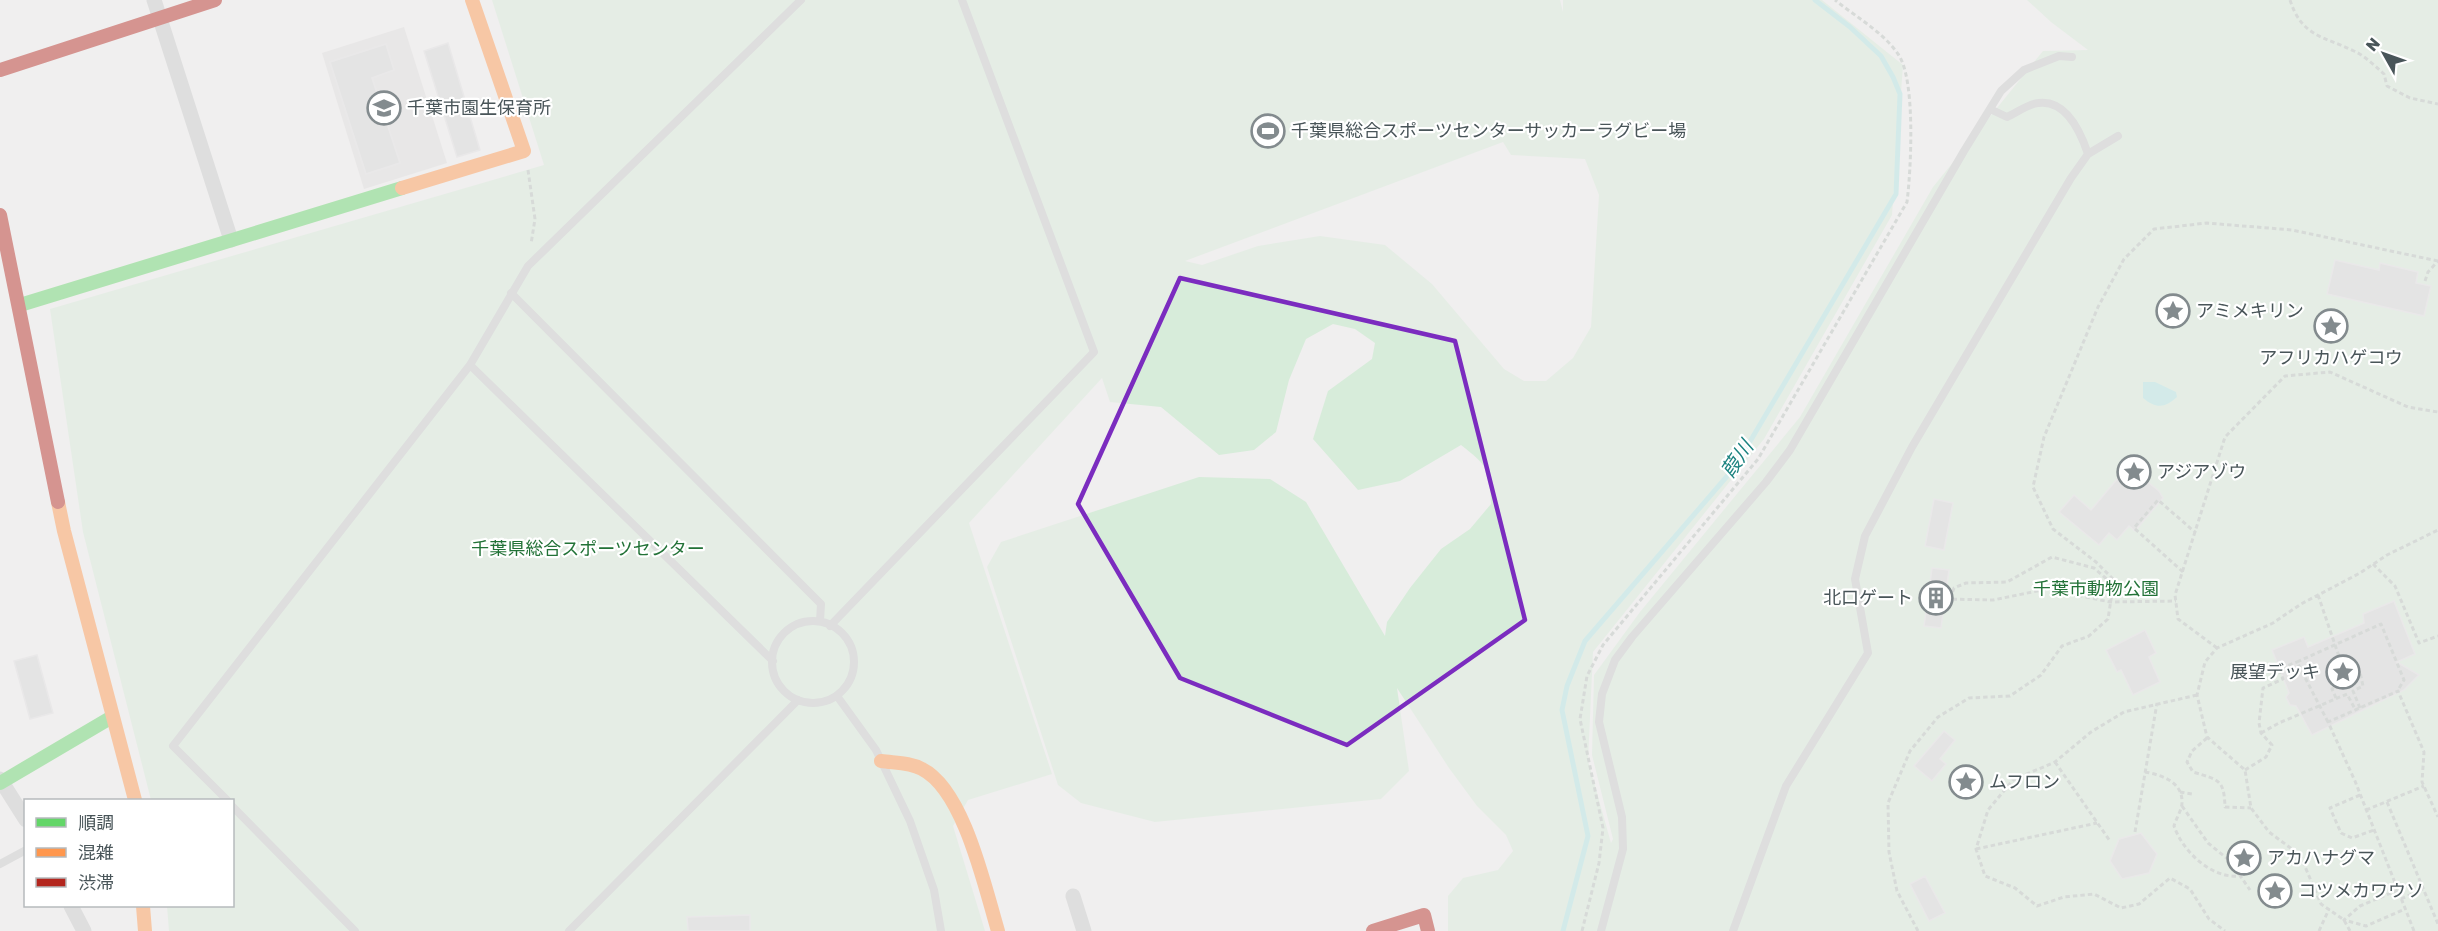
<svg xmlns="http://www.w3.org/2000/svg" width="2438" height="931" font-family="Rubik,'Noto Sans JP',sans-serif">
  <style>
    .education { fill: #dedede }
    .green { fill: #d7ecda; fill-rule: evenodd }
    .water { fill: #b0e5e3 }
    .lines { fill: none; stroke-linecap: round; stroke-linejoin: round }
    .stream { stroke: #b0e5e3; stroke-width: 5 }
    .building { fill: #d6d7d7; stroke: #e1e1e2; stroke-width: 1.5 }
    .path { stroke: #b8c2bd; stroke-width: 3; stroke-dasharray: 4.5 3; stroke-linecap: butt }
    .lane { stroke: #c7caca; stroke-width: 8 }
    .street { stroke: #c7caca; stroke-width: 15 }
    .fast { stroke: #63d668; stroke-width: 14 }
    .slow { stroke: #ff974d; stroke-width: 14 }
    .jam { stroke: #b3261e; stroke-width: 14 }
    .marked { fill: none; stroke: #7b2cbf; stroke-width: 4.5; stroke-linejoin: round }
    .labels { text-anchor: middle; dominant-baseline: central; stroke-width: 4.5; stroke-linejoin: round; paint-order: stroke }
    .poi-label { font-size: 18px; fill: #495559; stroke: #fff; text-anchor: start }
    .park-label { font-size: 18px; fill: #227237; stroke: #fff }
    .water-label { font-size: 20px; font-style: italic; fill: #1c8380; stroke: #fff }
  </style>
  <rect width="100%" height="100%" fill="#f0efef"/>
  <path class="education" d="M404,27L447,163L364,189L322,53Z"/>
  <path class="green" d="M492,0H1560L1563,12V0H1822L1903,65L1892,215L1764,439L1593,652L1588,761L1611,843L1613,839L1592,755L1594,675L1640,612L1800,417L1933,187L2043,51L2088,50L2051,22L2027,0H2438V931H1448V896L1463,878L1498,870L1513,851L1506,835L1477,806L1449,768L1397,688L1409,771L1381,799L1155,822L1081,803L1058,785L987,567L1001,542L1199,477L1270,479L1306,502L1385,636L1387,622L1410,588L1441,549L1470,529L1491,504C1490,469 1488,466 1461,445L1400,481L1358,490L1313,439L1328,391L1372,359L1375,343L1355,329L1333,324L1306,339L1289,380L1276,432L1254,450L1219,455L1161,407L1110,402L1102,378L969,523L1052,774L968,800L953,826L985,931H169L167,906H232V800H151L83,532L50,309L544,165ZM1503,142L1511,155L1585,159L1599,195L1591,327L1573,358L1546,381H1524L1504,369L1432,284L1385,245L1320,236L1258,246L1202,265L1185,261Z"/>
  <path class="water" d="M2143,382H2155L2176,392L2177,397C2165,408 2156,409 2143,398Z"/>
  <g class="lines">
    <path class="stream" d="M1563,931L1588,836L1562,710L1567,686L1585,641L1735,467L1896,194L1900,94L1893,77L1881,56L1850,27L1815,0"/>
  </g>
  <path class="building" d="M448,43L480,150L457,157L424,51Z
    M386,44L394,70L372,78L400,163L366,174L330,62Z
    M2335,260L2379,270L2380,263L2418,272L2416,283L2431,286L2424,316L2327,294Z
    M2128,466L2159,491L2163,498L2135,531L2129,526L2117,540L2109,533L2099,545L2059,512L2074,495L2091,510Z
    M1934,499L1953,503L1944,550L1925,546Z
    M1932,568L1949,570L1941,628L1924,626Z
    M2394,601L2415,654L2397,662L2419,675L2404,690L2312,735L2296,706L2290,705L2286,697L2289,693L2272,650L2304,637L2308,647L2364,623L2363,614Z
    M2145,630L2156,653L2149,657L2160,682L2133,695L2121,670L2117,672L2106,650Z
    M37,655L53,713L30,719L14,661Z
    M1944,731L1955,740L1940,759L1946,764L1932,781L1914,766Z
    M2141,833L2157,854L2149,873L2122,879L2110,861L2119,839Z
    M1925,876L1945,913L1929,921L1910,884Z
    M750,915V931H688L687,917Z"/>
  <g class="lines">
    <path class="path" d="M2290,0C2302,37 2323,36 2354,51C2365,56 2375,66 2384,74L2387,86L2410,98L2438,104
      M528,170L535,219L531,244
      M2425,281L2428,272L2438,261
      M2373,564L2395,586L2419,643L2438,636
      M2183,572L2134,528L2158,500L2196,533
      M2318,595L2346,677
      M1945,599L1993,600L2047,589L2110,602L2176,601
      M1950,599L1954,588L1966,583L2007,582L2052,557L2094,568L2109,581L2110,594
      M2217,648L2178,619L2175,595L2225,437L2285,376L2330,372L2408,407L2438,412
      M2197,695L2124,712L2091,732L2055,762L2013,780L1988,810L1976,849L1985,876L2015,888L2037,906L2064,897L2094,894L2121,908L2139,904L2170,878L2190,889L2209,919L2225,931
      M2336,698L2332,689L2346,677L2360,672L2363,686L2353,691L2360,708
      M2328,722L2297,662L2381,624L2404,680L2398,690
      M2261,733L2279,723L2347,694L2355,709
      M2207,738L2192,751L2187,762L2193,772C2219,780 2224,779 2225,807L2251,808
      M2055,762L2110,841
      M2245,770L2266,757L2272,745L2261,733L2259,723L2263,688L2283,679L2279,669L2297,662
      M2145,772C2162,775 2183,782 2182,803C2182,809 2176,819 2174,826C2183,852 2212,879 2240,876
      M2180,792L2192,794
      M2360,795L2330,808L2341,833L2352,838L2374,830
      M2387,802L2438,924
      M2182,806L2208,843L2230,861L2250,890
      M2366,810L2424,786
      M2135,832L2157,703
      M1976,849L2097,823
      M2398,890L2360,906L2344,920L2366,926L2405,909
      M2401,899L2423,889
      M1582,931L1599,863L1603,828L1580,719L1587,676L1603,645L1758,459L1907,202C1911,170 1916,79 1898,54C1883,32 1856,17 1835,0
      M1918,931L1897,891L1889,852L1888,803L1910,751L1938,717L1969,698L2010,696L2041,675L2062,646L2089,636L2108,619L2114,580L2096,562L2053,529L2033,487L2044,437L2098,307L2124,259L2154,229L2207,223L2292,230L2438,261
      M2319,931L2329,909
      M2350,931L2344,920L2321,904L2300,855L2269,832L2251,808L2245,770L2207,737L2197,695L2205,662L2217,648L2273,623L2301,604L2360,573L2387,555L2438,530
      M2414,931L2355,781L2328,722L2398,691L2424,752L2422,782L2438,817"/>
    <path class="lane" d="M1990,109L2007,117C2016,113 2028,104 2038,103C2067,99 2081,133 2088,154
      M511,293L821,604L820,621
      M470,365L773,661
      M772 662a41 41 0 1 1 82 0a41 41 0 1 1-82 0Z
      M830,626L1094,352L962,0
      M837,696L876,750L910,821L934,890L941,931
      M227,800L173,746L470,365L528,266L801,0
      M232,806L355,931
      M0,864L26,850
      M569,931L798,700
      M1601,931L1623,849L1622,817L1599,722L1602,694L1615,660L1632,637L1766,482L1790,450L1964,151L2001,91L2024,70L2059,56L2072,57
      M1733,931L1786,786L1868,653L1855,579L1865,536L1912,447L2071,178L2088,154L2118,136"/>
    <path class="street" d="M154,0L231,240
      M0,779L26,820
      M1073,896L1084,931
      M71,906L84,931"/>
    <path class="fast" d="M20,305L402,188
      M0,783L112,717"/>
    <path class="slow" d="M402,188L524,151L472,0
      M58,502L64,531L135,800
      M881,761C895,763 910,762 922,769C964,790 985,888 998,931
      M143,906L145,931"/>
    <path class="jam" d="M0,70L215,0
      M0,215L58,502
      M1373,931L1424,915L1428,931"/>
  </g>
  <path d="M0 0H2438V931H0ZM1180,278L1455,341L1525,620L1347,745L1180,678L1078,504Z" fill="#f0efef" fill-opacity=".55" fill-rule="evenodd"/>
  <path class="marked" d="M1180,278L1455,341L1525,620L1347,745L1180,678L1078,504Z"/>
  <defs>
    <symbol id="school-ring" viewBox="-11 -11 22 22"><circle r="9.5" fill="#fff" stroke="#838b8e" stroke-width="1.5"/><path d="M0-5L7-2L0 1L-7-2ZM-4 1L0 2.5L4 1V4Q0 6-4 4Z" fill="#838b8e"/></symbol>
    <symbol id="stadium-ring" viewBox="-11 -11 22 22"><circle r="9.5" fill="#fff" stroke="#838b8e" stroke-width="1.5"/><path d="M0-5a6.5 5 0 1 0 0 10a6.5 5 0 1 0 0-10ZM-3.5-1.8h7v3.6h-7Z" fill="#838b8e"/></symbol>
    <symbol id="sight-ring" viewBox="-11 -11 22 22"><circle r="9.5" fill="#fff" stroke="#838b8e" stroke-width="1.5"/><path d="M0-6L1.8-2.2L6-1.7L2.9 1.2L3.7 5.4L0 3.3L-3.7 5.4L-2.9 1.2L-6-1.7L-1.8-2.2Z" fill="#838b8e"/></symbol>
    <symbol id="building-ring" viewBox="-11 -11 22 22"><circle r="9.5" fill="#fff" stroke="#838b8e" stroke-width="1.5"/><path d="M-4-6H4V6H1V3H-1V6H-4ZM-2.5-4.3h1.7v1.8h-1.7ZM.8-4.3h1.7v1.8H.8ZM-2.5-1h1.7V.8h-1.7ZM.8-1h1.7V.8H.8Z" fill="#838b8e"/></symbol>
  </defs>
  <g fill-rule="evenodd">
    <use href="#school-ring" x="365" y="89" width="38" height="38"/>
    <use href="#stadium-ring" x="1249" y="112" width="38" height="38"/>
    <use href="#sight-ring" x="2154" y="292" width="38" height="38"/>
    <use href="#sight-ring" x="2312" y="307" width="38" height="38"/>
    <use href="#sight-ring" x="2115" y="453" width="38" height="38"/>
    <use href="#building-ring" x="1917" y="579" width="38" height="38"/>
    <use href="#sight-ring" x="2324" y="653" width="38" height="38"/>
    <use href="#sight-ring" x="1947" y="763" width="38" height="38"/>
    <use href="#sight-ring" x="2225" y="839" width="38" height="38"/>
    <use href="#sight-ring" x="2256" y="872" width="38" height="38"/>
  </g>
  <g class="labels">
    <g class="poi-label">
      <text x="407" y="108">千葉市園生保育所</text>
      <text x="1291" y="131">千葉県総合スポーツセンターサッカーラグビー場</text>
      <text x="2196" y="311">アミメキリン</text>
      <text x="2331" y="358" text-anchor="middle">アフリカハゲコウ</text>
      <text x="2157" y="472">アジアゾウ</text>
      <text x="1913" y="598" text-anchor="end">北口ゲート</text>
      <text x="2320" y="672" text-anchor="end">展望デッキ</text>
      <text x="1989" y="782">ムフロン</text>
      <text x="2267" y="858">アカハナグマ</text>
      <text x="2298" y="891">コツメカワウソ</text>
    </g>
    <g class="park-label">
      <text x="588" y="549">千葉県総合スポーツセンター</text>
      <text x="2096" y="589">千葉市動物公園</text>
    </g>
    <g class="water-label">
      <text transform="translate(1737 459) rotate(-56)">葭川</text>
    </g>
  </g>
  <rect x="24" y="799" width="210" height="108" fill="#ffffff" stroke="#b6bbbd" stroke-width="1.5"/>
  <rect x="36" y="818" width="30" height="9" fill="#63d668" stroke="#b6bbbd" stroke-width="1.5"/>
  <text x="78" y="829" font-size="18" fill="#495559">順調</text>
  <rect x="36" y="848" width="30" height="9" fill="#ff974d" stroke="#b6bbbd" stroke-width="1.5"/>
  <text x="78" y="859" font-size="18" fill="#495559">混雑</text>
  <rect x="36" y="878" width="30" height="9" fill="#b3261e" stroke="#b6bbbd" stroke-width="1.5"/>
  <text x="78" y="889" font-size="18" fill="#495559">渋滞</text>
  <g transform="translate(2384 54) rotate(310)" stroke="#ffffff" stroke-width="4.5" paint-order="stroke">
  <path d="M0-4.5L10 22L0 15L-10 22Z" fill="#495559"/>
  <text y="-9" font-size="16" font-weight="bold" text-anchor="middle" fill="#495559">N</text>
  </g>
</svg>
